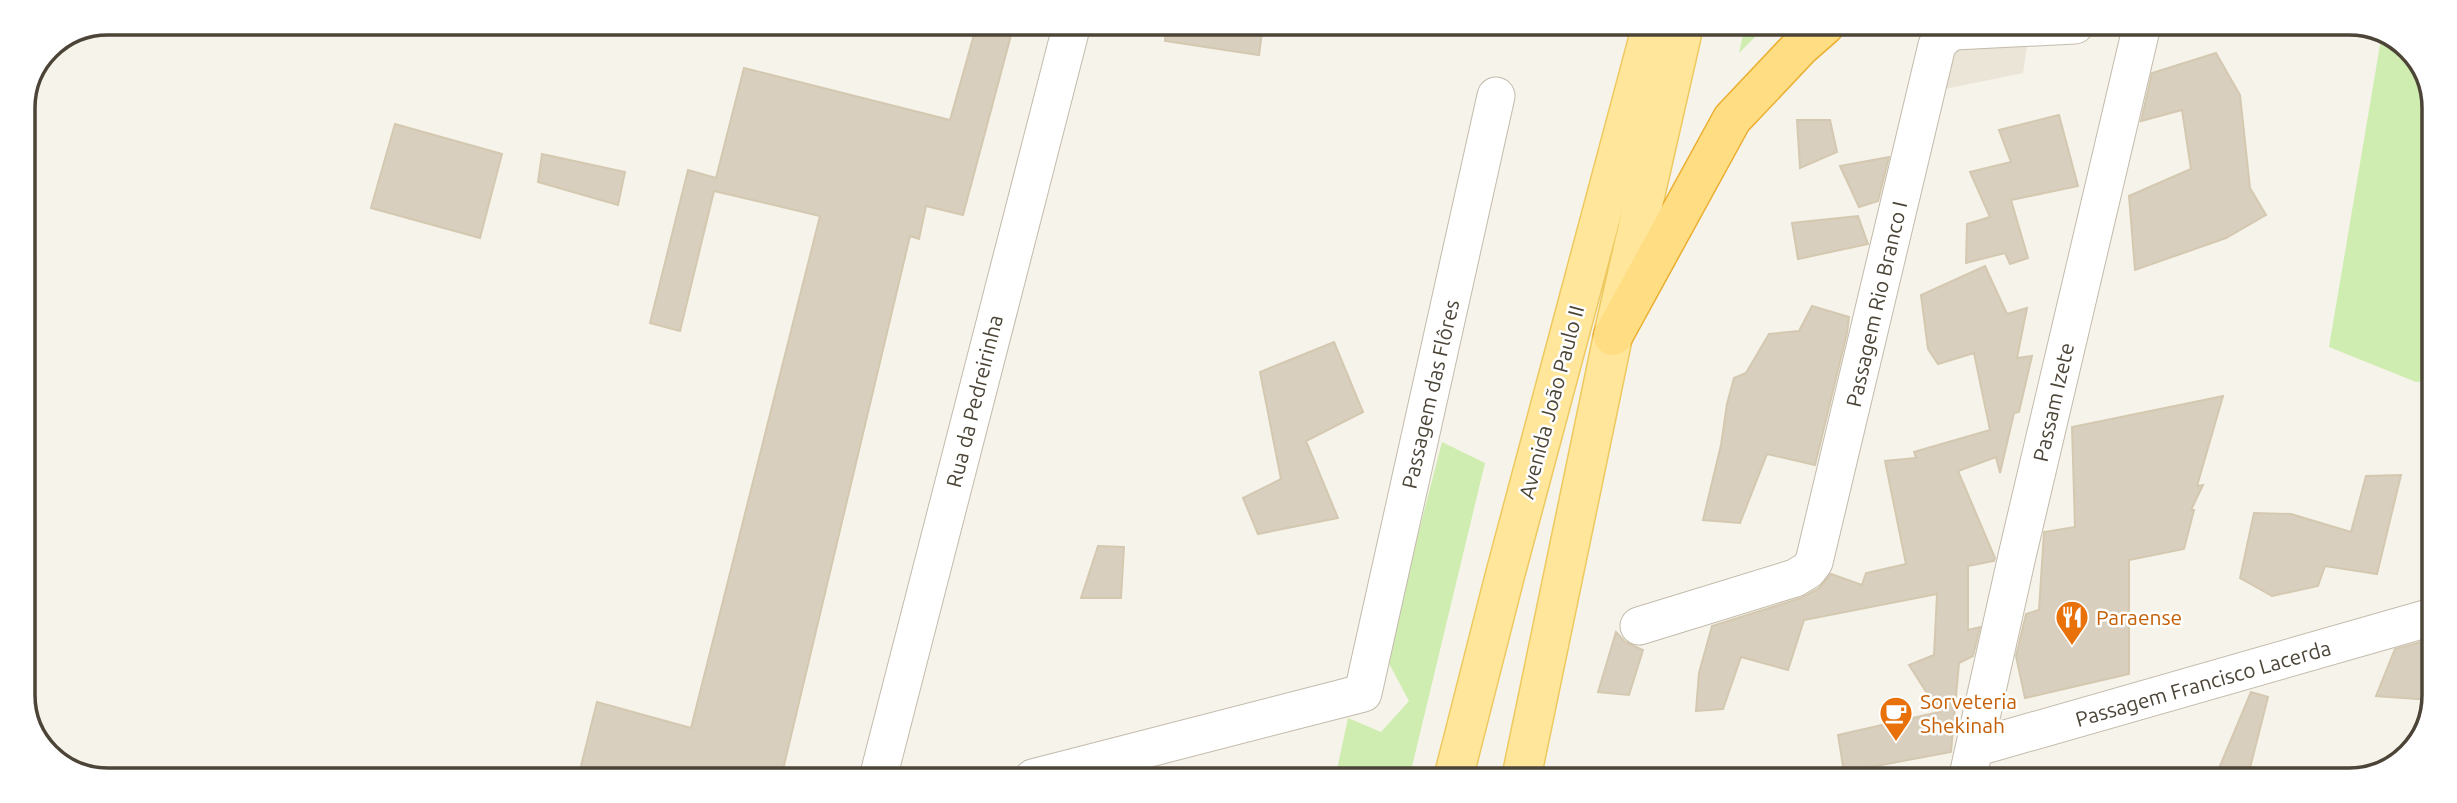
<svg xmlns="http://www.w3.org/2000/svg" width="2457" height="803" font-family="Ubuntu,sans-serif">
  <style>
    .residential { fill: #eae5d7 }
    .green { fill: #cfedb0 }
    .building { fill: #d9cfbe; stroke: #d4c8b0; stroke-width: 2 }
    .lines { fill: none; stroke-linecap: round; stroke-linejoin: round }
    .minor-casing { stroke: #c3bbab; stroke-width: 39 }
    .primary-casing { stroke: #eec95f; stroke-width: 41 }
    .trunk-casing { stroke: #ebae2f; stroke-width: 41 }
    .minor { stroke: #fff; stroke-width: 37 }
    .primary { stroke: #ffe69a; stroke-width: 38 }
    .trunk { stroke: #ffdd83; stroke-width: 38 }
    .labels { text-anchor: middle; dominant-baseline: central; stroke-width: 5; stroke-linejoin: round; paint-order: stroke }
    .street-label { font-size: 21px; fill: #4b4437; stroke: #fff }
    .food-label { font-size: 21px; fill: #c56008; stroke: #fff; text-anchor: start }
    .rim { fill: none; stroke: #4b4437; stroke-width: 3.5 }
  </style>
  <rect width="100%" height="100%" fill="#f6f3ea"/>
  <path class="residential" d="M2028,39L2023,73L1935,91L1953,44Z"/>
  <path class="green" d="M1745,25H1767L1739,53Z
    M2382,33L2413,52L2434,102L2433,381L2416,382L2329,347Z
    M1442,442L1485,463L1409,779H1335L1348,718L1381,732L1409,701L1386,658Z"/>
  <path class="building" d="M977,24H1014L963,215L926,206L919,239L910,236L781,778H578L597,702L691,728L820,216L714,191L680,331L650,323L688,170L716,178L744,68L950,120Z
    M1166,24H1263L1259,55L1165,41Z
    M2216,53L2240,95L2250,188L2266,215L2226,238L2135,270L2129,196L2191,169L2182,110L2141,121L2152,73Z
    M2059,115L2078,186L2011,200L2028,258L2010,264L2005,253L1966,263L1967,224L1990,217L1970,172L2011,162L1999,130Z
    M1797,120H1830L1837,152L1800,168Z
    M395,124L502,154L480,238L371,208Z
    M542,154L625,172L618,205L538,182Z
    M1889,157L1878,201L1859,207L1840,166Z
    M1858,216L1868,244L1798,259L1792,223Z
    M1985,266L2007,314L2027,308L2017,358L2032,356L2019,412L2014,413L2000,473L1996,457L1958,471L1995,558L1994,561L1968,566V630L1980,627L1973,656L1959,663L1951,752L1844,772L1838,735L1939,712L1909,665L1934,655L1937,594L1804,620L1788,670L1741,657L1723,709L1696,711L1699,673L1712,626L1801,598L1819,588L1831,574L1862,585L1866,573L1906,564L1885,461L1916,458L1914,452L1990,430L1974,353L1938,364L1928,349L1921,295Z
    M1812,306L1849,317L1847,333L1815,465L1767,454L1740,523L1703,520L1721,445L1727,404L1734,378L1746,373L1769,334L1799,331Z
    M1334,342L1363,412L1306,441L1338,518L1258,534L1243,498L1281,479L1260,372Z
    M2223,396L2197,486L2203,485L2191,510H2194L2184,549L2129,560V674L2025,698L2016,656L2026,614L2039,610L2044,532L2075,527L2072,427Z
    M2401,475L2377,574L2325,566L2318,586L2272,596L2240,578L2254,513L2291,514L2351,532L2366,476Z
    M1098,546L1124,547L1121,598H1081Z
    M1616,632L1625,642L1643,650L1629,695L1598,692Z
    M2432,639L2431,700L2376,696L2395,649Z
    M2251,692L2268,697L2247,780H2243L2217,773Z"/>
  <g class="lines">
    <defs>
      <path id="minor" d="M1639,626L1795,578L1808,570L1814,562L1937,45L1944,37L1954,31L2075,25
        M1974,748L2432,617
        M878,778L1072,24
        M1033,778L1363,693L1496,96
        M1967,780L2017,556L2142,25"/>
      <path id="primary" d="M1453,779L1505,575L1652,25
        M1521,779L1613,336L1684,25"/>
      <path id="trunk" d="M1613,336L1732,119L1801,46L1825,25"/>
    </defs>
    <use href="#minor" class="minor-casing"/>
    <use href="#primary" class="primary-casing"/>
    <use href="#trunk" class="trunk-casing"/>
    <use href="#minor" class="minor"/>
    <use href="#primary" class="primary"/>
    <use href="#trunk" class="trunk"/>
  </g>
  <defs>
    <symbol id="restaurant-pin" viewBox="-11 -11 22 30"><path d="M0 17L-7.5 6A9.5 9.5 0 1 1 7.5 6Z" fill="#e8710a" stroke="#fff"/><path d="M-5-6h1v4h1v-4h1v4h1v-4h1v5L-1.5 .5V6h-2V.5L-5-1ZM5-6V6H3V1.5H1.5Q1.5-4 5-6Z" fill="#fff"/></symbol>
    <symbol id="cafe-pin" viewBox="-11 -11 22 30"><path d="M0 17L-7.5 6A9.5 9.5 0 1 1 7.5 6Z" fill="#e8710a" stroke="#fff"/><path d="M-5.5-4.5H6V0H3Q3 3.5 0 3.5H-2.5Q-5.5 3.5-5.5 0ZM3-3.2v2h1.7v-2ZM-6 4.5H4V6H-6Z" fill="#fff"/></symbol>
  </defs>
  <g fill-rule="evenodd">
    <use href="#restaurant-pin" x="2053" y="598" width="38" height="52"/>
    <use href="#cafe-pin" x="1877" y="694" width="38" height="52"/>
  </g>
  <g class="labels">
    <g class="street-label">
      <text transform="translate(1876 304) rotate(-77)">Passagem Rio Branco I</text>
      <text transform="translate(1430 394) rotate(-77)">Passagem das Flôres</text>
      <text transform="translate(974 401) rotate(-76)">Rua da Pedreirinha</text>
      <text transform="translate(1551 402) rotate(-75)">Avenida João Paulo II</text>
      <text transform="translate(2053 402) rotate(-77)">Passam Izete</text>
      <text transform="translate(2203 683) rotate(-16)">Passagem Francisco Lacerda</text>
    </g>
    <g class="food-label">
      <text x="2096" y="617">Paraense</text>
      <text x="1920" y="701">Sorveteria<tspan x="1920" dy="24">Shekinah</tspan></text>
    </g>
  </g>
  <path d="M0 0H2457V803H0ZM108 35H2349A73 73 0 0 1 2422 108V695A73 73 0 0 1 2349 768H108A73 73 0 0 1 35 695V108A73 73 0 0 1 108 35Z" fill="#fff" fill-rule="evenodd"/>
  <path class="rim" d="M108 35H2349A73 73 0 0 1 2422 108V695A73 73 0 0 1 2349 768H108A73 73 0 0 1 35 695V108A73 73 0 0 1 108 35Z"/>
</svg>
